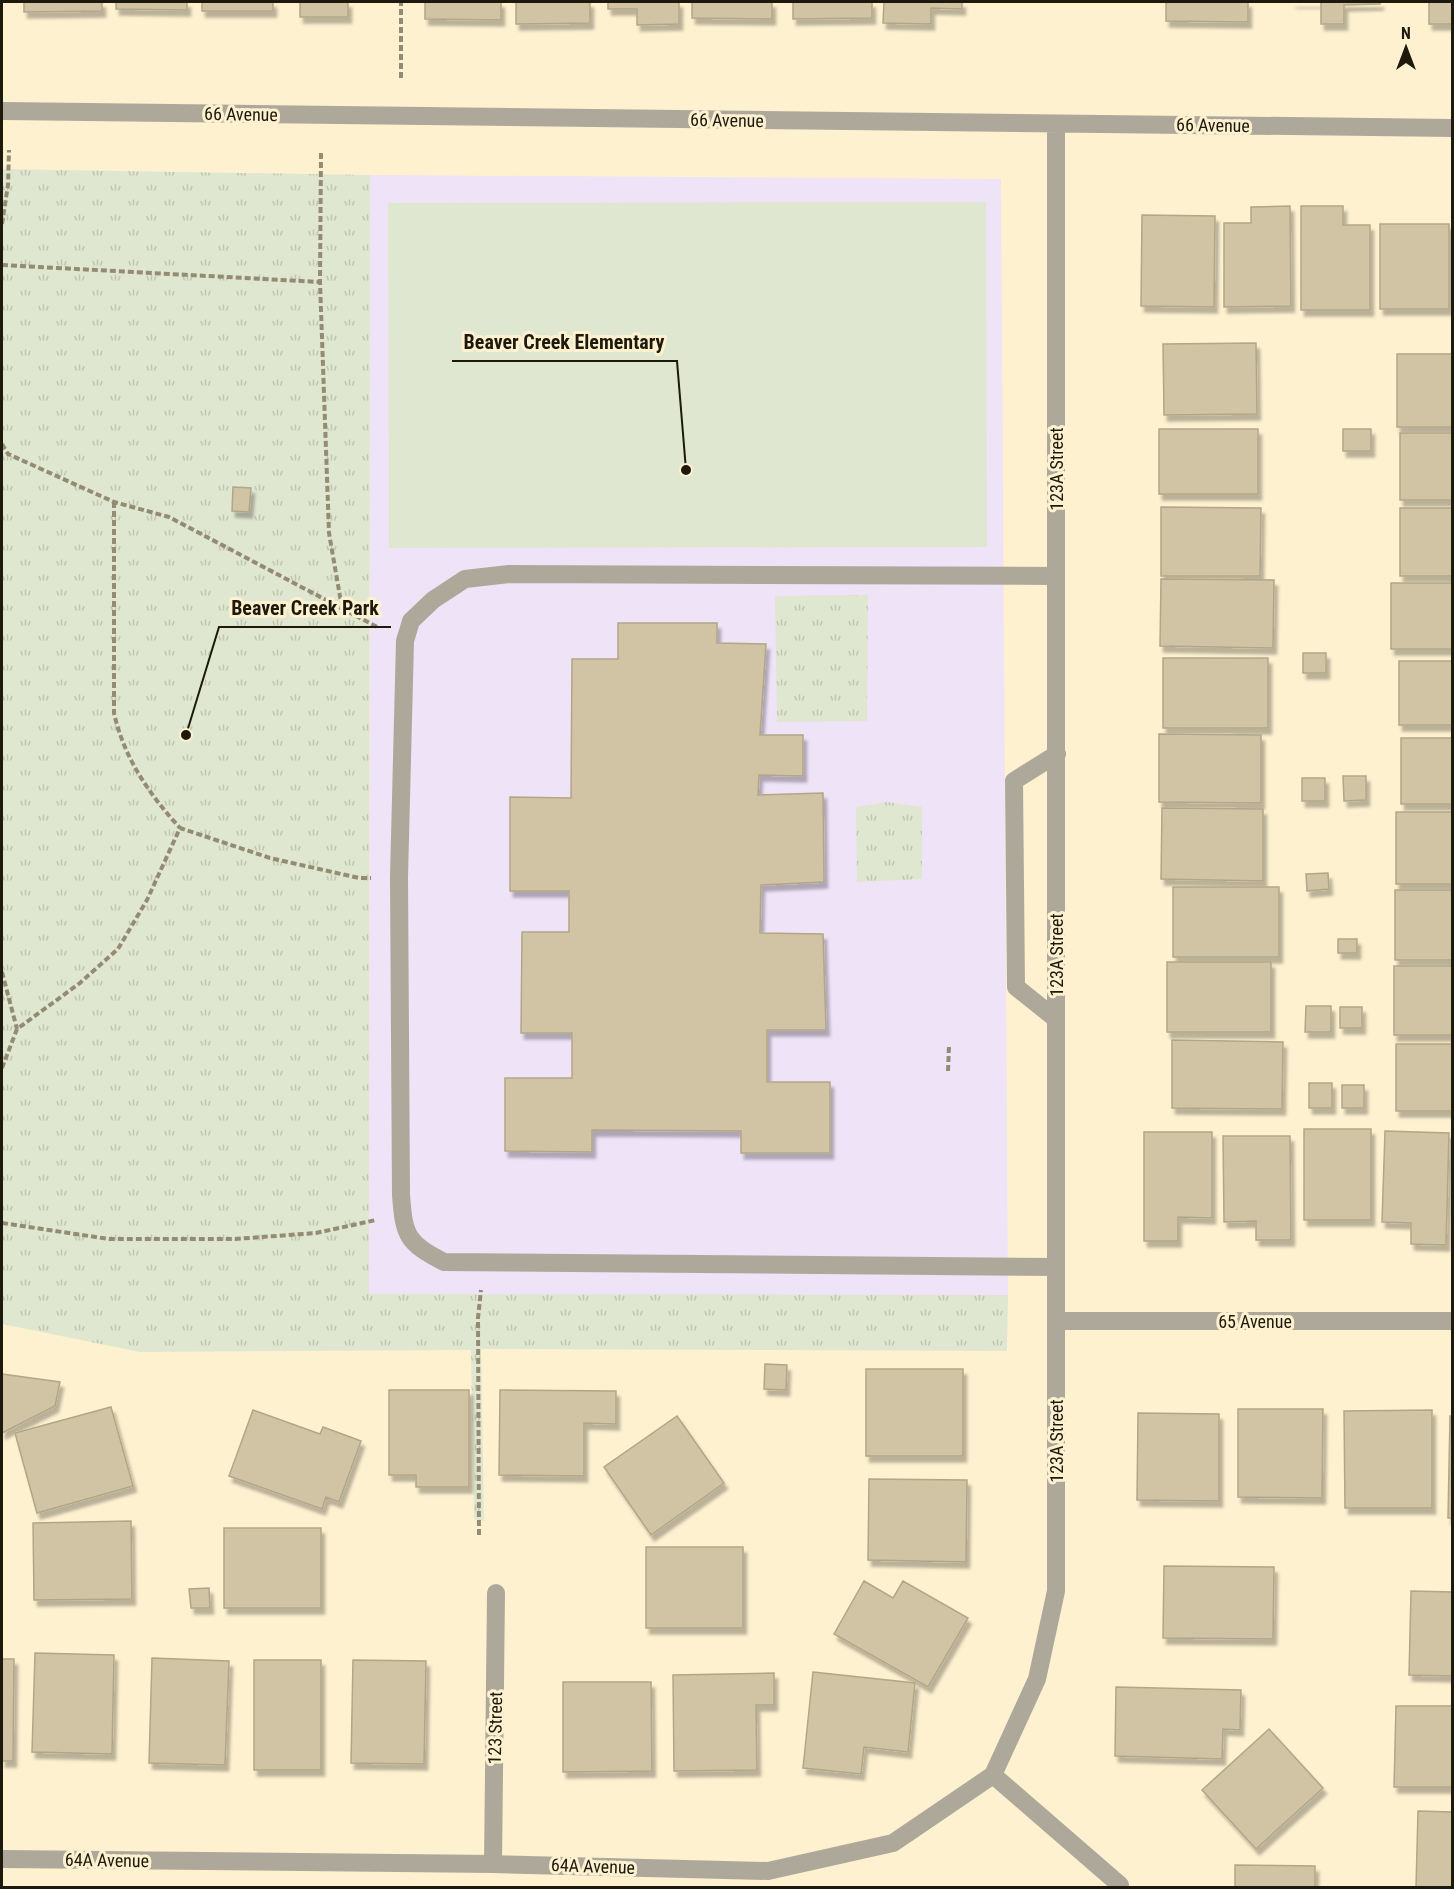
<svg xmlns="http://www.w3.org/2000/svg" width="1454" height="1889" font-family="'Roboto Condensed',sans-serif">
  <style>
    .education { fill: #eee3f7 }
    .grass { fill: url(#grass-tufts) }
    .pitch { fill: #e0e7d0 }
    .building { fill: #d0c4a4; stroke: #b2a687; stroke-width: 1.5; filter: url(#shadow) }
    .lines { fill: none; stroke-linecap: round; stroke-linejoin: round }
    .path { stroke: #948b74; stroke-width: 4; stroke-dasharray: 6 3; stroke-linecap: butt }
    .service { stroke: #aea89a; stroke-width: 18 }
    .minor { stroke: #aea89a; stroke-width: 18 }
    .labels { text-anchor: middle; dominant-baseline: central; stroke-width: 6; stroke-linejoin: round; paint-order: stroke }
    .street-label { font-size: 18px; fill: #1d190d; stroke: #fef1d0 }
    .leader { fill: none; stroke: #1d190d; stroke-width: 2 }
    .callout-dot { fill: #1d190d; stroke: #fef1d0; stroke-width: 2 }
    .callout-label { font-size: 20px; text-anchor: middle; font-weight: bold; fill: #1d190d; stroke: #fef1d0; stroke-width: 6; stroke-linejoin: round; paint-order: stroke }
  </style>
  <defs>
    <pattern id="grass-tufts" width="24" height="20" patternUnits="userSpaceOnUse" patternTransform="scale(1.5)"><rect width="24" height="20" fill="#e0e7d0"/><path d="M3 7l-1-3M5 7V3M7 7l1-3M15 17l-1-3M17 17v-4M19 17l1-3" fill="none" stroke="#c0c6b1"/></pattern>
    <filter id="shadow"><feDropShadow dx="3.5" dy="6" stdDeviation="1.5" flood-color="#0004"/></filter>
  </defs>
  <rect width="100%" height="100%" fill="#fef1d0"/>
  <path class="education" d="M370,175L1001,179L1008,1295H369Z"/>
  <path class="grass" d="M2,169L370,175L369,1294L1008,1295L1007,1351L481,1349L484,1521L474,1519L471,1350L140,1352L2,1324Z
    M868,595L867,721L777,722L775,596Z
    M887,802L922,807V879L857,882L856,807Z"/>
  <path class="pitch" d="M986,202L987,547L389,548L388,203Z"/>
  <path class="building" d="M24,2H102V11L24,12Z
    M116,2H187V10L116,9Z
    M202,2H273V11H202Z
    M300,2H348V17H300Z
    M425,2H501V20L425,19Z
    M516,2H590V23L516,24Z
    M608,2H679V24L637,25V9H608Z
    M692,2H772V19L692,18Z
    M793,2H872V18L793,19Z
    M884,2H962V9L931,8V24L883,23Z
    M1166,2H1248V22L1166,21Z
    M1292,2H1380V4L1344,5V24H1321V2Z
    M1429,2H1452V24H1429Z
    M1290,206L1291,306L1224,307V223H1251V207Z
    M1301,206H1343V225H1370V310H1301Z
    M1142,215L1215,216L1214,307L1141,306Z
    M1380,224H1449V309H1380Z
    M1256,343L1257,414L1164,415L1163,344Z
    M1397,354H1452V427H1397Z
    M1159,429H1258V494H1159Z
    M1343,429H1371V451H1343Z
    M1400,433H1452V500H1400Z
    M233,487L251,488L249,512L232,511Z
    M1161,507L1261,508L1260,576H1161Z
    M1400,508H1452V576H1400Z
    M1161,579L1274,580L1273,648L1160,646Z
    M1391,583H1452V649H1391Z
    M618,623H717V643L766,644L760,735H803V776L759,775L758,795L823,793L824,882L761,885L760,933L823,934L826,1030H767V1082H830V1153H741V1131L592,1130V1152L505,1151V1078H572V1033H521L522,932H569V891H510V797L571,798L572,659H618Z
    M1303,653H1326V673H1303Z
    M1163,658H1268V728H1163Z
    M1399,661H1452V725H1399Z
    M1159,734L1261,735V803L1159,802Z
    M1401,738H1452V804H1401Z
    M1343,776H1366V800L1344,801Z
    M1302,778H1325V801H1302Z
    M1162,808L1263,809V881L1161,879Z
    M1396,812H1452V884H1396Z
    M1328,873L1329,889L1307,891L1306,874Z
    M1173,887H1279V957H1173Z
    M1395,890H1452V960H1395Z
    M1338,939H1357V953H1338Z
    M1167,962H1271V1032H1167Z
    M1394,966H1452V1035H1394Z
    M1306,1006H1331V1032H1305Z
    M1340,1007H1362V1028H1340Z
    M1172,1040L1283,1042L1282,1109L1172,1108Z
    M1396,1044H1452V1111H1396Z
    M1309,1083H1332V1108H1309Z
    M1342,1085H1364V1108H1342Z
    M1304,1129H1371V1220H1304Z
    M1385,1131L1449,1133L1446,1245L1411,1244V1223L1382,1222Z
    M1144,1132H1212V1218L1178,1217V1241H1144Z
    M1223,1136H1290L1291,1240H1256V1221L1224,1222Z
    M765,1364L787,1365L786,1390L764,1389Z
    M866,1369H963V1456H866Z
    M2,1374L60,1382L55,1406L2,1433Z
    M389,1390H469V1487H416V1475H389Z
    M500,1390L616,1391V1424L584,1423V1476L499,1475Z
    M111,1407L133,1486L37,1513L15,1433Z
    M1238,1409H1323L1322,1498L1238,1497Z
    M253,1410L320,1434L323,1427L361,1441L339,1502L326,1497L322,1509L229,1476Z
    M1432,1410V1508H1345L1344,1411Z
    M1138,1413L1219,1414V1501L1137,1500Z
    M677,1416L724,1483L651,1535L604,1467Z
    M1450,1416H1452V1518H1448Z
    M869,1479L967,1480L966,1562L868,1560Z
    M131,1521L132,1599L34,1600L33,1523Z
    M224,1528H321V1608H224Z
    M646,1547H743V1628H646Z
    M1164,1566L1274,1567L1273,1639L1163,1638Z
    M864,1581L893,1598L903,1581L968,1618L928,1687L834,1634Z
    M209,1588L210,1608H191L189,1589Z
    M1411,1591L1452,1592V1676L1409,1675Z
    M35,1653L114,1655L112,1754L32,1752Z
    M152,1658L229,1661L225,1765L149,1763Z
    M2,1659H14L13,1761H2Z
    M254,1660H321V1770H254Z
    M353,1660L426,1661L424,1764L351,1763Z
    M813,1672L915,1683L908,1752L864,1747L861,1774L803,1768Z
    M774,1673V1705H756L757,1770L674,1771L673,1675Z
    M563,1682H651L652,1771L563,1772Z
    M1116,1687L1241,1690L1240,1730L1223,1729L1222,1759L1115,1756Z
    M1396,1706H1452V1787H1394Z
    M1269,1729L1323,1788L1256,1849L1202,1790Z
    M1418,1811L1452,1812V1888H1416Z
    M1235,1865L1315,1866V1888H1235Z"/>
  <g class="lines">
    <path class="path" d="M401,78V2
      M321,153L320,282L329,533L342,608
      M2,224L8,185L9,150
      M2,265L320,282
      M2,444L8,454L114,502L169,517L379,628
      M114,502V713C124,758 149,794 180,828
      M2,972L17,1029
      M2,1068L17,1029L80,983L118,949L147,900L180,828L270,858L359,878H371
      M948,1071L949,1045
      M2,1223L109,1239H235L316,1233L376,1220
      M479,1535L478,1318L481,1290"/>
    <path class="service" d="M1056,576L509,574L465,579L433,600L411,621L405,641L399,877L401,1195C404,1236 407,1243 444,1262L1056,1267
      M1056,1019L1016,987L1014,781L1057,754"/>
    <path class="minor" d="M2,111L1452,128
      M1057,1321H1452
      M993,1775L1037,1679L1056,1591V124
      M993,1775L1120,1885
      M2,1859L493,1864L768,1871L893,1843L993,1775
      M493,1864L496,1593"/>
  </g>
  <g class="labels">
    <g class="street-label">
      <text transform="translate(241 114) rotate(1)">66 Avenue</text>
      <text transform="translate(727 120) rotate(1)">66 Avenue</text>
      <text transform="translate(1213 125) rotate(1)">66 Avenue</text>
      <text transform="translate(1056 469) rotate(-90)">123A Street</text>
      <text transform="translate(1056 955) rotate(-90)">123A Street</text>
      <text x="1255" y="1321">65 Avenue</text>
      <text transform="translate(1056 1441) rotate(-90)">123A Street</text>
      <text transform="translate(495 1728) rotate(-89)">123 Street</text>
      <text transform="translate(107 1860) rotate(1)">64A Avenue</text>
      <text transform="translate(593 1866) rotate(2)">64A Avenue</text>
    </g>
  </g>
  <path class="leader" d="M686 470L677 361H452M186 735L219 627H391"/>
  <g class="callout-dot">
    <circle cx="686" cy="470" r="6"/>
    <circle cx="186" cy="735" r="6"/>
  </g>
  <g class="callout-label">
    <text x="564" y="349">Beaver Creek Elementary</text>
    <text x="305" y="615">Beaver Creek Park</text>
  </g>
  <rect width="1454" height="1889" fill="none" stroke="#1d190d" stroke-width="6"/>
  <g transform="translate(1406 48)" stroke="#fef1d0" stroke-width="4.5" paint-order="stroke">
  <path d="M0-4.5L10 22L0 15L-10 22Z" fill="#1d190d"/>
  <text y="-9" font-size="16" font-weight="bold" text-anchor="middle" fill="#1d190d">N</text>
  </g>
</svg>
